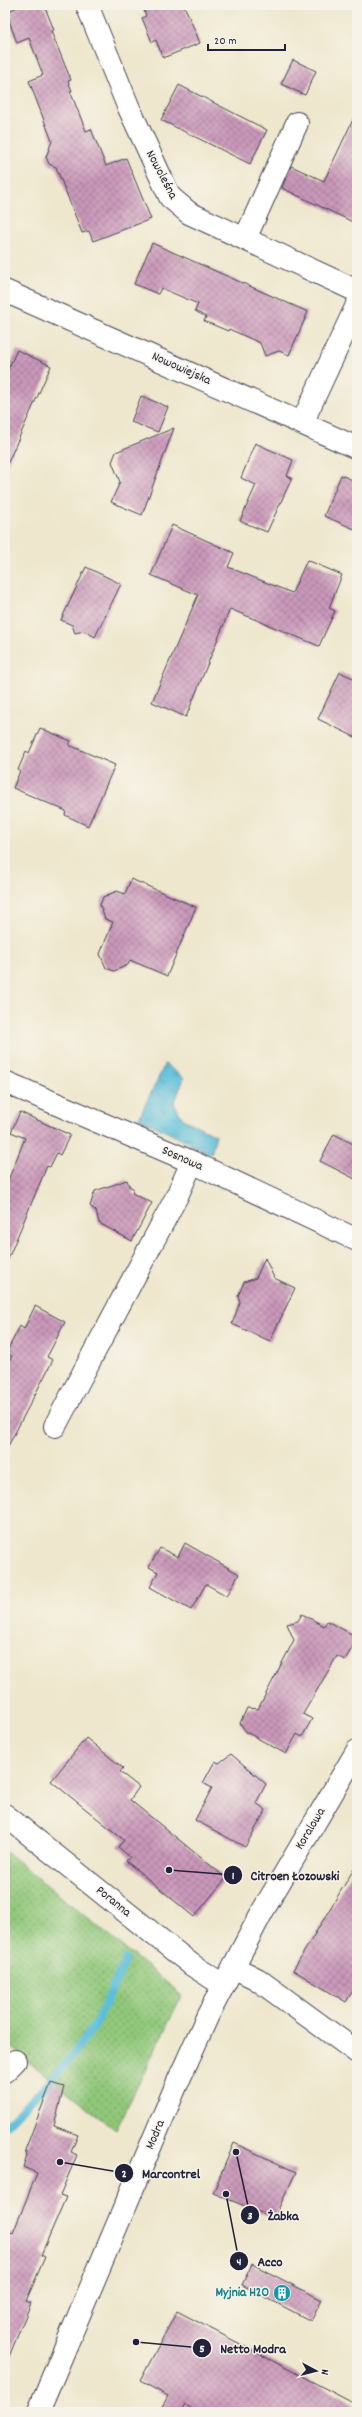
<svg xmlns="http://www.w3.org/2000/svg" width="362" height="2417" font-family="Dekko,sans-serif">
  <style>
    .grass { fill: url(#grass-dots); stroke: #59745a }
    .water { fill: url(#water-ripples); stroke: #3f708a }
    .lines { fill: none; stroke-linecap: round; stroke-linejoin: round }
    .stream { stroke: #5cbeda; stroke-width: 8 }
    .building { fill: url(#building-cross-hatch) }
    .minor-casing { stroke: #414051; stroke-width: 24 }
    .minor { stroke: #fff; stroke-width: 22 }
    .labels { text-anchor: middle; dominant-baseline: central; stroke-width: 3; stroke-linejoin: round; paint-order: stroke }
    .street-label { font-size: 13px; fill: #22223b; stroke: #f7f3e8 }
    .culture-label { font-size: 13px; font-weight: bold; fill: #0d838f; stroke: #f7f3e8; text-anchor: end }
    .leader { fill: none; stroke: #22223b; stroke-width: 1.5 }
    .callout-dot { fill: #22223b; stroke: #f7f3e8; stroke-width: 1.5 }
    .mark-label { font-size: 12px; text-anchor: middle; font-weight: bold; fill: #fff }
    .callout-label { font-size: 14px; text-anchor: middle; font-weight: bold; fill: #22223b; stroke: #f7f3e8; stroke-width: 3; stroke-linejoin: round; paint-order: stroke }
  </style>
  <defs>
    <pattern id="grass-dots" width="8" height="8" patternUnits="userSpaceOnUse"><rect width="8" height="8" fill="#90c779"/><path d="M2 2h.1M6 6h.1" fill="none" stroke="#75a164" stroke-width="1.8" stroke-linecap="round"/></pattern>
    <pattern id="water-ripples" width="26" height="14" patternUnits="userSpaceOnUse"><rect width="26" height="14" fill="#5cbeda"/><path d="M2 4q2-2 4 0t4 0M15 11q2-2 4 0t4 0" fill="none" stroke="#4c9ab2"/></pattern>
    <pattern id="building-cross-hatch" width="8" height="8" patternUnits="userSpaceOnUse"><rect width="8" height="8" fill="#ca98ba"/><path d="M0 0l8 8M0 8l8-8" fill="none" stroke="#a47c98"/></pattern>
  </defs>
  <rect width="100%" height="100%" fill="#f7f3e8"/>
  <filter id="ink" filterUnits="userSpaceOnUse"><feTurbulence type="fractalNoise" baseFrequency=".025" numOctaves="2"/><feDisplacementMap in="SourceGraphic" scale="8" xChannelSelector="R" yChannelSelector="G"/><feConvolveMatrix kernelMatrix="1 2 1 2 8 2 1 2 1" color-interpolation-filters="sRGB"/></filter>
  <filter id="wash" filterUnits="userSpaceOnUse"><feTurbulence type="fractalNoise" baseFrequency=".012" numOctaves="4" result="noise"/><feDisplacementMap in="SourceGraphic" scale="16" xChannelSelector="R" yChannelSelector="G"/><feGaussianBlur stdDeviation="0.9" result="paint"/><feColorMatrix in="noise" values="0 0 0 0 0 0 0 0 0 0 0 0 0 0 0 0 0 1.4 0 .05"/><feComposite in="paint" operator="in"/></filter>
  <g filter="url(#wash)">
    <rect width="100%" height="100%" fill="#eee7cd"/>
    <path class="grass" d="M5,1851L182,1995L116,2130L5,2043Z"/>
    <path class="water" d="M165,1064L184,1078L174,1104L183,1119L216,1135L211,1154L139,1118Z"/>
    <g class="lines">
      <path class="stream" d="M5,2126L53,2079L96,2024L126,1959"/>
    </g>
    <g id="blocks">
      <path class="building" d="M22,5H44L54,30L51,31L71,80L68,81L72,91H70L86,131L91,129L106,166L126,158L151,219L93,241L89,231L82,233L56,167L49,164L46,157L52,141L29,81L43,75L29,38L17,43L6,12Z
        M142,5H184L200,43L163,58L156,40L152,42L142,18L146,16Z
        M293,60L316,71L305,95L281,84Z
        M179,85L267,130L250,164L161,120Z
        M357,111V224L282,188L291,166L324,181Z
        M152,243L308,312L289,355L279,351L265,356L260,343L229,329L228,331L204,321L206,317L195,311L198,304L161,288L158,294L134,284Z
        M17,350L51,366L5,469V376Z
        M141,396L168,407L158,432L131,422Z
        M174,428L142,515L111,502L120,482L112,462L116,452Z
        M255,443L293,460L287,476L292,478L267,532L240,521L256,485L241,478Z
        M341,475L357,482V530L324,516Z
        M172,525L234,553L228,567L292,593L307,560L342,575L329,608L335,611L319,646L230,609L186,717L152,702L198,595L151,575Z
        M86,567L121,584L95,637L84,631L75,633L72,625L61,620Z
        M340,672L357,680V738L318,719Z
        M40,728L71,741L69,745L115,765L88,826L65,815L66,811L13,788L20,771L18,770L26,751L29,753Z
        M131,879L196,907L167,976L130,960L128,965L114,971L106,968L100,954L113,922L105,919L100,905L103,897L117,891L125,894Z
        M20,1112L70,1135L60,1155L57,1153L50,1167L47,1166L5,1266V1188L25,1138L11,1132Z
        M334,1134L357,1146V1180L320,1161Z
        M127,1180L129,1186L134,1189L132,1193L152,1203L132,1241L99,1223L96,1211L90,1206L95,1191Z
        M265,1258L274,1278L295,1288L270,1341L232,1324L240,1302L238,1296L244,1282L256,1278Z
        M35,1306L65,1322L47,1357L53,1360L5,1452V1369L12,1356L6,1353L20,1326L24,1329Z
        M185,1543L239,1574L227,1596L206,1584L191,1610L150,1587L158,1572L149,1567L160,1548L178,1557Z
        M302,1614L324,1626L327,1621L357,1637V1639L345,1660L337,1656L303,1714L312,1719L302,1737L297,1734L286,1754L246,1732L240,1723L247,1708L258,1709L294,1640L287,1624L298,1621Z
        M86,1738L123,1768L120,1772L139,1787L130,1800L226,1878L194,1917L126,1861L130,1857L118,1847L124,1840L51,1781Z
        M231,1754L266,1784L256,1803L266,1810L245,1847L195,1820L212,1788L203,1783L215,1761L219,1763Z
        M357,1864V1984L346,2002L293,1970Z
        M51,2083L64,2087L54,2126L78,2135L71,2152L77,2155L60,2195L66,2197L41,2255L45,2257L26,2301L31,2303L6,2364L5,2230L13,2233L37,2173L23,2167L27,2155L25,2150Z
        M234,2143L296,2172L274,2218L213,2193Z
        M252,2264L322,2300L311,2321L242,2285Z
        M177,2311L357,2405V2412H199L185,2405L181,2412H159L168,2396L140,2381Z"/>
    </g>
  </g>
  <g filter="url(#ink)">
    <use href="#blocks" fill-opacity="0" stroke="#414051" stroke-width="1"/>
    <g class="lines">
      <defs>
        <path id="minor" d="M87,5L128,106L170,197L189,213L357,291
          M245,239L297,123
          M5,291L357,448
          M302,423L357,305
          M5,1082L192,1162L357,1240
          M55,1426L177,1196L192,1162
          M5,1815L192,1965L223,1985
          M233,1967L257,1979L357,2052
          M5,2071L15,2061
          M38,2412L176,2086L208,2015L262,1912L357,1751"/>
      </defs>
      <use href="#minor" class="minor-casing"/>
      <use href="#minor" class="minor"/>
    </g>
  </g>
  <defs>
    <symbol id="building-disc" viewBox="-11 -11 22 22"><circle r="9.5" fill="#0f9aa8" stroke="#f7f3e8"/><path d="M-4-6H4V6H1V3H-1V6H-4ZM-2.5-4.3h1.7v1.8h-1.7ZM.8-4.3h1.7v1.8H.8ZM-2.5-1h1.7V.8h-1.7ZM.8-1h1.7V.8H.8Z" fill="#fff"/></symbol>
  </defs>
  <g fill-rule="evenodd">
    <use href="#building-disc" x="272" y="2283" width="20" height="20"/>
  </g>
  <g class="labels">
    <g class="street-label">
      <text transform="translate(161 175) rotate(62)">Nowoleśna</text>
      <text transform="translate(181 369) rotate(24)">Nowowiejska</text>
      <text transform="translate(182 1159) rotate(24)">Sosnowa</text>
      <text transform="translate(311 1829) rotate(-59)">Koralowa</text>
      <text transform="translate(113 1902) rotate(39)">Poranna</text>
      <text transform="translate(156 2135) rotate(-67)">Modra</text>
    </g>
    <g class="culture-label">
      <text x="269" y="2293">Myjnia H2O</text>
    </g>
  </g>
  <path class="leader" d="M169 1870L233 1875M60 2162L124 2173M236 2152L250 2215M226 2194L239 2261M136 2342L202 2348"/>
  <g class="callout-dot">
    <circle cx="169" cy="1870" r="4"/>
    <circle cx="60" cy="2162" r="4"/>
    <circle cx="236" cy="2152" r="4"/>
    <circle cx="226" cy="2194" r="4"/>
    <circle cx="136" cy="2342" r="4"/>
    <circle cx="233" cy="1875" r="10"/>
    <circle cx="124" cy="2173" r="10"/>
    <circle cx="250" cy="2215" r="10"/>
    <circle cx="239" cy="2261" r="10"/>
    <circle cx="202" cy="2348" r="10"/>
  </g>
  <g class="mark-label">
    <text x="233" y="1879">1</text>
    <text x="124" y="2177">2</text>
    <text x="250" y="2219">3</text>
    <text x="239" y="2265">4</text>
    <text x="202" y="2352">5</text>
  </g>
  <g class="callout-label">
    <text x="295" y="1880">Citroen Łozowski</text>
    <text x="171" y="2178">Marcontrel</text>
    <text x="283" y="2220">Żabka</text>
    <text x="270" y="2266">Acco</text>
    <text x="253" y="2353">Netto Modra</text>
  </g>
  <rect width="362" height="2417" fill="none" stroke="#f7f3e8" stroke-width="20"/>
  <g transform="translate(316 2371) rotate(97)" stroke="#f7f3e8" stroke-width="3" paint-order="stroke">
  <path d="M0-3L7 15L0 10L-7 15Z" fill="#22223b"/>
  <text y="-6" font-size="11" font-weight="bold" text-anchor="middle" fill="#22223b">N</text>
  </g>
  <path d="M208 44v6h77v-6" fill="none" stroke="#22223b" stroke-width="2"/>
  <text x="214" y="44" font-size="12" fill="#22223b" stroke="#f7f3e8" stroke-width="3" paint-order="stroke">20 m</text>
</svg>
